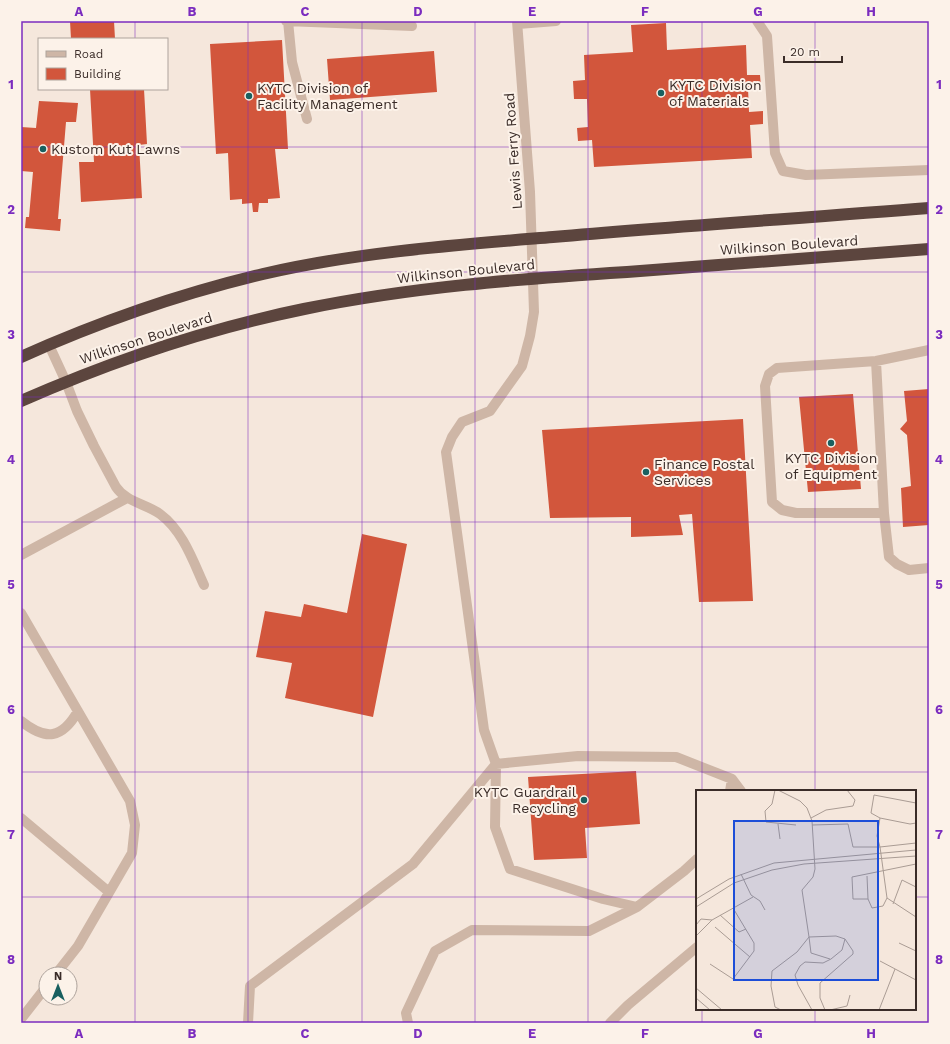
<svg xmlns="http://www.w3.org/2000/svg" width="950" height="1044" font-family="'Work Sans',sans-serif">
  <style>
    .building { fill: #d2563c }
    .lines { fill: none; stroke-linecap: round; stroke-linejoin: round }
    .minor { stroke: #ceb6a6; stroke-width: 10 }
    .highway { stroke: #5c453e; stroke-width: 12 }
    .grid { fill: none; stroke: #7b2cbf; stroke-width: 1; stroke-opacity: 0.55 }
    .poi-dot { fill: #196060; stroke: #fcf2e9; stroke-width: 1.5 }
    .labels { text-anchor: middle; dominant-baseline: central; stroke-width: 4; stroke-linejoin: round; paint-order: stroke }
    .poi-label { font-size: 14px; fill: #3a2c28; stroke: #fcf2e9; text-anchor: start }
    .street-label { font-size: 14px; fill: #3a2c28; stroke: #fcf2e9 }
    .inset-road { fill: none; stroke: #aa9c94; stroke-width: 1 }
    .view { fill: #1d4ed8; fill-opacity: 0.15; stroke: #1d4ed8; stroke-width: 2 }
    .inset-edge { fill: none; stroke: #3a2c28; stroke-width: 2 }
    .neatline { fill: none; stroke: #7b2cbf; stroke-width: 1.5 }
    .grid-label { font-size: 13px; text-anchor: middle; font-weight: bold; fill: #7b2cbf }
  </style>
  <rect width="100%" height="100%" fill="#f5e7dc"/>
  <path class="building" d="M70,21H114L115,39H71Z
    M666,23L667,50L746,45L747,75H760L761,87L748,88L749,112L763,111V124L750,125L752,158L594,167L592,140L578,141L577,128L588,127L587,99H574L573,81L585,80L584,55L633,52L631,25Z
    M282,40L288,149H275L280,198L268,199V203H259L258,212H253L252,203L242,204V199L230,200L228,153L216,154L210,44Z
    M434,51L437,92L330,100L327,59Z
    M90,89H144L147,144L139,145L142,198L81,202L79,162H94Z
    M39,101L78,103L76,122H66L58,219H61L60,231L25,228L26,217H29L33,172L21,171V127L36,128Z
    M929,389V525L903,527L901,488L911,486L907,435L900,429L907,421L904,391Z
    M853,394L861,489L808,492L799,397Z
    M743,419L753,601L699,602L692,514L679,515L683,535L631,537V517L550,518L542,430Z
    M362,534L407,544L373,717L285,698L292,663L256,657L265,611L301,617L304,604L347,613Z
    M636,771L640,824L585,828L587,858L534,860L528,777Z"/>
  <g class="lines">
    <path class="minor" d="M286,21L412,26
      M288,21L292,62L307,119
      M517,21L530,192L534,312L530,336L522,366L490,411L462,422L452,437L446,452L484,730L496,764L578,756L676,757L732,779L741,791
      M757,21L767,36L775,153L783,171L806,175L929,170
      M518,24L556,21
      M49,345L66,382L77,411L94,446L116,487C126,502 146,504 160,514C183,531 193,561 204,585
      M876,361L884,513H796L782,510L772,502L765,386L769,374L777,368L876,361L929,350
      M884,513L889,557L897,564L909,570L929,568
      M21,555L127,498
      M21,613L130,801L135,825L132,853L78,946L56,974
      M21,721C46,741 62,739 78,711
      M496,764L495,827L510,869L603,899L637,907
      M730,791L732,779
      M21,818L109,892
      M21,1019L46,987
      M248,1023L250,986L413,864L496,764
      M408,1023L406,1013L435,951L472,930L589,931L637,907L684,871L697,859
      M610,1023L628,1005L697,947"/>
    <path class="highway" d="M21,357C99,322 179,294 263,274C358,252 456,245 553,237C678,226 804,218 929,208
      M21,401C112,361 206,329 304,309C411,287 519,279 627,272C728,264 828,257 929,249"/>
  </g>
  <path class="grid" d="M135,21V39M248,21V1023M362,21V1023M475,21V1023M588,21V1023M702,21V791M815,21V791M135,89V1023M21,147H929M21,272H929M21,397H929M21,522H929M21,647H929M21,772H929M21,897H697M915,897H929M702,1009V1023M815,1009V1023"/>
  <g class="poi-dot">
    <circle cx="661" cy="93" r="4"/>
    <circle cx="249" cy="96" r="4"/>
    <circle cx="43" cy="149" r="4"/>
    <circle cx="831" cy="443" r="4"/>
    <circle cx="646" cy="472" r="4"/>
    <circle cx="584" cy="800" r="4"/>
  </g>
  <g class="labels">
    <g class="poi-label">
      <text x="669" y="85">KYTC Division<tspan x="669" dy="16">of Materials</tspan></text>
      <text x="257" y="88">KYTC Division of<tspan x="257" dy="16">Facility Management</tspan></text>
      <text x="51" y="149">Kustom Kut Lawns</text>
      <text x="831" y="458" text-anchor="middle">KYTC Division<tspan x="831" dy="16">of Equipment</tspan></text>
      <text x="654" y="464">Finance Postal<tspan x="654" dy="16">Services</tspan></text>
      <text x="576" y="792" text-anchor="end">KYTC Guardrail<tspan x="576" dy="16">Recycling</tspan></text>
    </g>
    <g class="street-label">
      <text transform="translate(513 151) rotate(-94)">Lewis Ferry Road</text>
      <text transform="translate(789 245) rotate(-4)">Wilkinson Boulevard</text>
      <text transform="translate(466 271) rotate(-6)">Wilkinson Boulevard</text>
      <text transform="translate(146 338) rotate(-18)">Wilkinson Boulevard</text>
    </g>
  </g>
  <g transform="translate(696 790)">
    <rect width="220" height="220" fill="#f5e7dc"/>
    <path class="inset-road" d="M79,0L76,14L69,21L70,32L100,35M82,0L104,11L111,18L116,31L119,79L117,87L106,100L113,147L140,146L149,149L157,161V164L124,193V208L129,220M115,28L130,20L157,16L159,10L151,0M184,28L214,34L220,33M82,34L84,49M116,35L152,34L157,57H184M220,53L184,57L191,108L220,127M184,57L181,46L184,28L175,23L178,5L220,13M45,84L55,105L64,111L69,120M171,86L172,109H157L156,87L220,74M0,109L33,89L78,73L220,60M172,109L176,118L187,116L191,108M197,114L206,90L220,97M0,117L38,93L76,80L108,74L220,66M24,125L43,142L50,139M0,135L5,129L16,130M19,137L54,167M0,146L16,130L57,107M113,147L115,163L134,169M203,153L220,161M184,171L220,190M14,174L37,189L58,161V153L37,118M0,198L26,220M0,208L14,220M85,220L79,217L75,196L76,181L101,162L113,147M116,220L102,195L99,185L104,176L109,172L127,173L135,169L146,160L149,149M134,220L151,216L154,205M183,220L199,179"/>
    <path class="view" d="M38,31H182V190H38Z"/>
    <rect width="220" height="220" class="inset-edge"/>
  </g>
  <rect width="950" height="1044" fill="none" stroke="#fcf2e9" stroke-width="44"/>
  <rect x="38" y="38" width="130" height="52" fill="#fcf2e9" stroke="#aea39c"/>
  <rect x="46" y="51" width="20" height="6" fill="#ceb6a6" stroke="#aea39c"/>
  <text x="74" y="58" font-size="12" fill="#3a2c28">Road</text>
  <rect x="46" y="68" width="20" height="12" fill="#d2563c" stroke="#aea39c"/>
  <text x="74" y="78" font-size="12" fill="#3a2c28">Building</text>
  <g transform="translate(58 986)"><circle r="19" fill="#fcf2e9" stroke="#aea39c"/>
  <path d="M0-3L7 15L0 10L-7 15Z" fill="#196060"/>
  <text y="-6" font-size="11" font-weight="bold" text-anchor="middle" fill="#3a2c28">N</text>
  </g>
  <path d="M784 56v6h58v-6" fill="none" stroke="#3a2c28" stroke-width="2"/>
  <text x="790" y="56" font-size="12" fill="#3a2c28" stroke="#fcf2e9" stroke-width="3" paint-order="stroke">20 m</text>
  <rect x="22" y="22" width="906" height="1000" class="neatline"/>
  <g class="grid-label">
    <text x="79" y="16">A</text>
    <text x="192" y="16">B</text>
    <text x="305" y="16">C</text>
    <text x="418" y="16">D</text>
    <text x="532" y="16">E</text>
    <text x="645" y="16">F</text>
    <text x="758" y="16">G</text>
    <text x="871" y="16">H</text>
    <text x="11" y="89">1</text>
    <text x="939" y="89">1</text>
    <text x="11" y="214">2</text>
    <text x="939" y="214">2</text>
    <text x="11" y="339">3</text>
    <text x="939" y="339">3</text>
    <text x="11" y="464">4</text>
    <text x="939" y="464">4</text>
    <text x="11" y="589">5</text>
    <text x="939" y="589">5</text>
    <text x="11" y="714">6</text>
    <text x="939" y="714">6</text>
    <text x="11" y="839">7</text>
    <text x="939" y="839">7</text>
    <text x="11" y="964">8</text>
    <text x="939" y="964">8</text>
    <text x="79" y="1038">A</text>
    <text x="192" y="1038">B</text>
    <text x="305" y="1038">C</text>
    <text x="418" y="1038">D</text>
    <text x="532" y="1038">E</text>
    <text x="645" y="1038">F</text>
    <text x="758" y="1038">G</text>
    <text x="871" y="1038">H</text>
  </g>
</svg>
